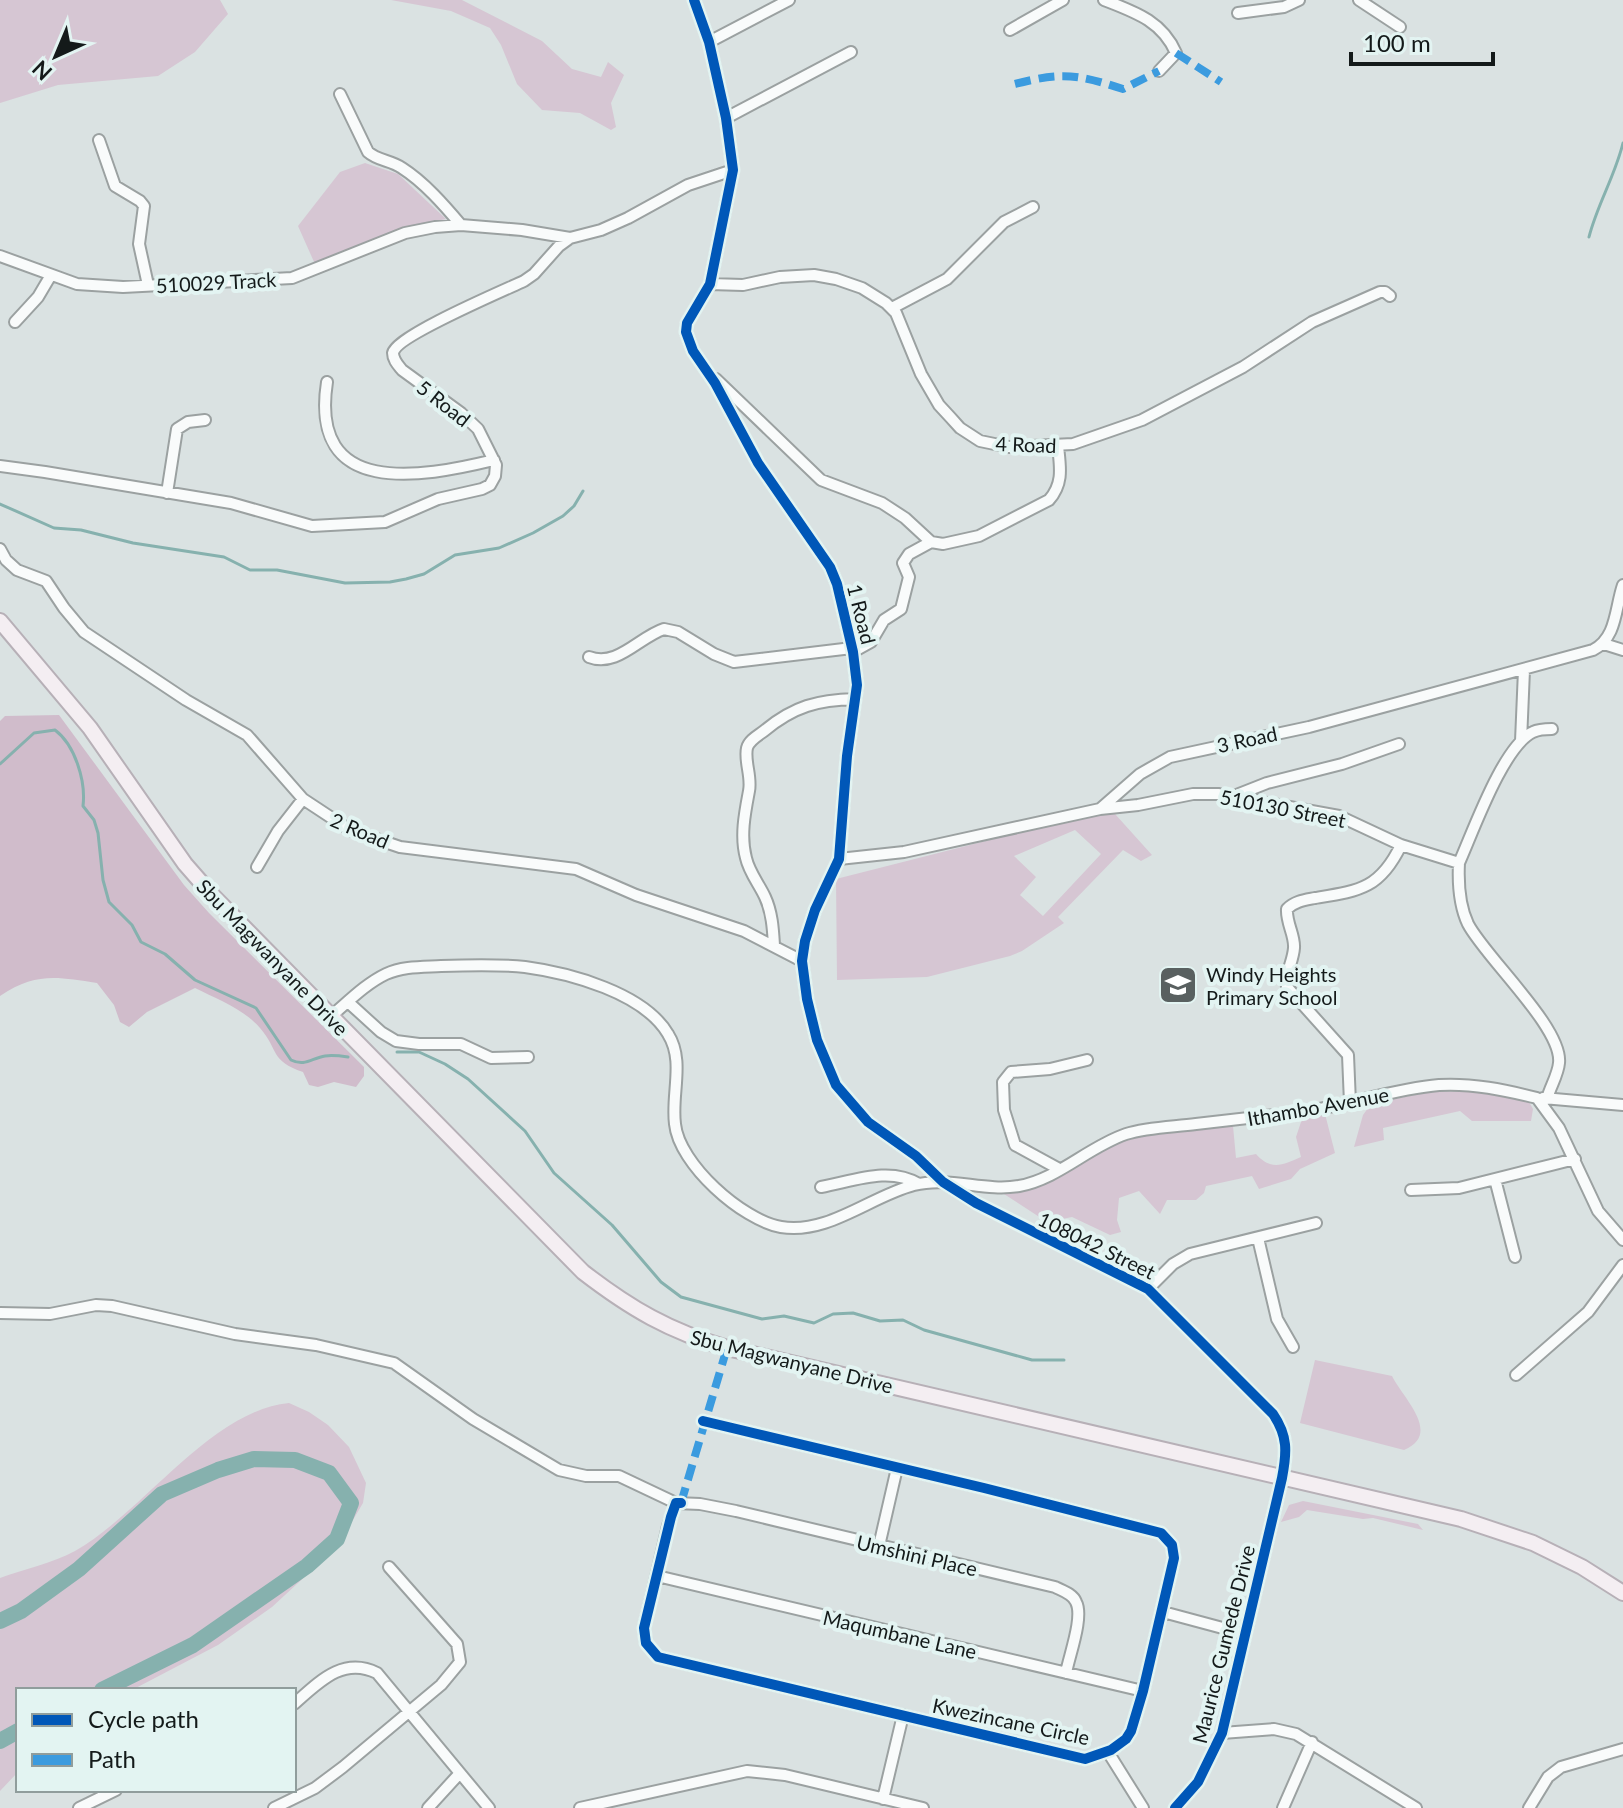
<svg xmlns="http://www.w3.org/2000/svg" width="1623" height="1808" font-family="Lato,sans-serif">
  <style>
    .green { fill: #d6c6d3; fill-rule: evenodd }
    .forest { fill: #d0bccb }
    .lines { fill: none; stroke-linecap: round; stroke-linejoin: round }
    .stream { stroke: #86b1ae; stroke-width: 3 }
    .river { stroke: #86b1ae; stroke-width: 16 }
    .minor-casing { stroke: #9ba1a1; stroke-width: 14 }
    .major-casing { stroke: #b7b0b7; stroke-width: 18 }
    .minor { stroke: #f9fbfb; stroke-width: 10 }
    .major { stroke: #f4eef2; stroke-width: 14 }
    .quiet { stroke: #3b9bdf; stroke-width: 8; stroke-dasharray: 16 8; stroke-linecap: butt }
    .cycleway-casing { stroke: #e3f4f2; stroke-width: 15 }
    .cycleway { stroke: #0057b8; stroke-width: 10 }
    .labels { text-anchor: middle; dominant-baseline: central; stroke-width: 8; stroke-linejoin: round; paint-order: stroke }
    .street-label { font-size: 20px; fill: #141a1a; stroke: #e3f4f2 }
    .poi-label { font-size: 20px; fill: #141a1a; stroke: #e3f4f2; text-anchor: start }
  </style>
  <rect width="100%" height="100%" fill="#dae2e2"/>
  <path class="green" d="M0,0H220L228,14L195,52L158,76L58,85L0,103Z
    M391,0H462L542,41L572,69L601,77L608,62L624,75L611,103L616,127L611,130L580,113L542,110L517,84L501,45L490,28L451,11Z
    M365,163L398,174L446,219L404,228L315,264L298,226L340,172Z
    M1099,812L1115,814L1152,855L1141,861L1123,850L1058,917L1064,923L1022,951L1010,956L927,977L837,980L836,879ZM1075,830L1101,854L1043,916L1020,895L1036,877L1014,856Z
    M1433,1091L1484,1092L1529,1102L1533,1109L1531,1121H1472L1460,1111L1383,1128L1384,1140L1354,1147L1363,1115L1371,1104Z
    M1325,1114L1335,1153L1300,1169L1291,1179L1259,1189L1252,1176L1206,1186L1204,1193L1196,1200H1167L1160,1214L1139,1191L1119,1198L1117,1220L1121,1232L1110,1235L1072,1217L1047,1222L1004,1194C1051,1191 1070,1162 1110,1145C1144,1129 1196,1130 1233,1126L1236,1158L1256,1154C1271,1171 1283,1165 1301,1157L1296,1137L1302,1119Z
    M1315,1360L1392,1376C1402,1397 1443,1434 1404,1450L1300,1423Z
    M289,1403L309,1412L328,1425L349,1447L366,1483L363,1503L337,1547L272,1607L218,1645L132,1690H18V1772L0,1791V1578C24,1569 53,1563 75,1551C145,1511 210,1411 289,1403Z
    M1303,1501L1418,1524L1423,1530L1373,1518L1363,1519L1307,1510L1299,1517L1281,1522L1289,1505Z"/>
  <path class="forest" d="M59,715L184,885L209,913L364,1067V1076L356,1087L334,1082L318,1087L309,1085L303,1072C270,1061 279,1050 260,1028C244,1009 217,999 195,988L147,1012L129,1027L120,1022L114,1005L97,983C57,977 36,972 0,996V721L5,716Z"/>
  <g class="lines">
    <path class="stream" d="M1589,237C1597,205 1615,176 1623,143
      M0,504L54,528L81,530L133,543L224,557L250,570H277L345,583L390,582L406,579L424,574L455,555L499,548L533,533L563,516L574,506L583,491
      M0,764L34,733L55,730C75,745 86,781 83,806L94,820L98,833L103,880L109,902L132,925L141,942L165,954L195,980L256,1008L291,1060C305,1067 312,1058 325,1056C332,1055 341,1056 348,1057
      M397,1052H419L445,1064L468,1079L525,1131L554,1173L612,1225L661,1282L681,1297L762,1319L784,1316L814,1323L833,1314L853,1313L880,1321L903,1320L924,1330L1032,1360H1064"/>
    <path class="river" d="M0,1621L21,1611L79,1569L162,1494L218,1470L254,1459L295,1460L329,1473L351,1503L337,1539L307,1566L193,1645L102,1690
      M0,1741L18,1731"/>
    <defs>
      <path id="minor" d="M694,0L709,42L726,118L733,170L710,284L687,323L686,332L693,351L715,383L758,463L830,567L837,584L853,652L857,685L847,756L839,859L815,910L805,941L802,961L807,999L817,1040L836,1085L868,1122L916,1156L943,1182L976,1203L1148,1289L1273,1414C1288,1436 1287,1452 1282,1478L1222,1733L1198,1782L1175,1808
        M1104,0C1135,12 1162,21 1176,53L1159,71
        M1359,0L1400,27
        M1238,13L1284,7L1299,0
        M1010,30L1063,0
        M709,42L789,0
        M340,94L368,152C378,161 391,160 402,168C424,182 444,205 461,225
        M726,118L851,52
        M99,140L115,186L140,201L144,206L139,244L148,285
        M0,256L77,284L123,287L292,278L405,233L435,227L461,225L522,230L570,238
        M710,284L743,285L780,277L814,275L836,279L862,288L886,303L896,313L921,374L939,405L951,418L960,428L980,441L1009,447L1073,444L1142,420L1243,367L1312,322L1380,292H1385L1390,296
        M892,308L947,279L1004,222L1033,207
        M15,322L38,297L51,275
        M716,379L821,480L882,503L905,518L931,542L943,544L979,536L1049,500C1064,483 1060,466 1058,446
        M327,382C309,498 420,478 494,460
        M0,466L45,472L231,503L312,526L385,522L438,499L482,489L490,485L495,476L496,465L478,429L461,413L402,370C398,365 393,360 393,353C396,336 505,290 524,281L534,274L559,246L570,238L601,230L628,218L688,185L733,170
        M167,493L177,429L188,422L205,420
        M0,549L6,560L17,570L46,581L64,608L84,632L186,700L247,735L303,799L350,830L400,847L576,869L636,895L744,931L802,961
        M1604,644L1623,650
        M853,652L871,642L884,620L901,609L909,577L903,563L909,554L931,542
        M589,657C617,668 639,637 664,629L678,632L714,654L734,662L852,648
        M1521,741L1524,670
        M1234,796L1267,783L1342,764L1399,744
        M1100,809L1138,805L1193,794H1218L1339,816L1401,845L1459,863
        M839,859L904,852L1100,809L1140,774L1170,757L1309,727L1593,650C1617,638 1615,608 1623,585
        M257,867L278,831L303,799
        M774,945C773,929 772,912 765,897C759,884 749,872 746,858C740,836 745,812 749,791C752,777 744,761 747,748C749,740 759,735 764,731C794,706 818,700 855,699
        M348,1002L381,1032L396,1041L419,1044H461L491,1058L528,1057
        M330,1017C347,1003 365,984 386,974C403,966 423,967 441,966C469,965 497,964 525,967C570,973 644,993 668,1034C685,1061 671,1094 675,1124C679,1164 742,1220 781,1227C828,1235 871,1196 914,1185C949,1176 984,1192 1019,1186C1058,1179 1088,1147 1126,1134C1148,1127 1173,1127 1196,1124C1231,1120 1266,1116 1301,1112C1347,1106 1392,1089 1439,1085C1472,1083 1505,1090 1537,1098L1559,1128L1598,1211L1623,1240
        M1543,1098L1623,1105
        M1547,1099C1550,1087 1558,1075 1559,1063C1563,1028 1485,957 1468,924C1459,905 1458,883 1459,863C1473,832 1503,746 1533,732C1539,729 1545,729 1552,729
        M1350,1103L1348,1055L1287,987C1285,973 1293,962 1294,948C1295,935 1286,923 1287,909C1295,901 1305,900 1315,898C1359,891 1380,889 1401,845
        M1059,1169L1015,1145L1004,1110L1003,1082L1011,1072L1050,1069L1087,1060
        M1495,1179L1515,1257
        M821,1187C854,1181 889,1166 919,1184
        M1411,1190L1459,1188L1575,1159
        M1258,1238L1277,1319L1293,1347
        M1148,1289L1173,1264L1190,1254L1316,1223
        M0,1313L50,1314L96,1305L112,1306L235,1334L316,1345L394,1363L473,1419L559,1470L586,1476H619L676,1503L700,1504L736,1511L1055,1587C1063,1591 1073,1594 1076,1602C1084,1617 1069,1656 1066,1673
        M1516,1375L1588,1312L1623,1265
        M676,1503L668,1526L644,1628L646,1643L658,1657L1085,1759L1111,1750L1126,1739L1131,1731L1143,1691L1174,1558L1172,1545L1161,1533L984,1488L703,1421
        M879,1546L897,1468
        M657,1576L1143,1691
        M1163,1612L1245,1634
        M294,1704C319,1682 343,1656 377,1673L489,1808
        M1222,1733L1274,1729L1296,1734L1416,1808
        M1108,1752L1143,1808
        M883,1799L903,1715
        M79,1808L116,1790
        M274,1808L315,1788L343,1767L441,1685L460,1662L457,1644L389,1567
        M428,1808L460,1773
        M580,1808L747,1771L785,1775L923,1808
        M1283,1808L1312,1742
        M1529,1808L1548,1777L1561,1767L1623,1749"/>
      <path id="major" d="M0,621L90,728L185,864L213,896L583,1272C631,1309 669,1331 727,1348L1461,1519L1533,1543L1582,1567L1623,1593"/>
    </defs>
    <use href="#minor" class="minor-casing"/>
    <use href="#major" class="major-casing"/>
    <use href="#minor" class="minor"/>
    <use href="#major" class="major"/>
    <path class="quiet" d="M1176,53L1221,82
      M1015,84C1062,72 1076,74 1123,89L1159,71
      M681,1503L727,1348"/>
    <defs>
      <path id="cycleway" d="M694,0L709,42L726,118L733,170L710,284L687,323L686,332L693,351L715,383L758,463L830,567L837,584L853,652L857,685L847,756L839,859L815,910L805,941L802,961L807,999L817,1040L836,1085L868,1122L916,1156L943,1182L976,1203L1148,1289L1273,1414C1288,1436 1287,1452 1282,1478L1222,1733L1198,1782L1175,1808
        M681,1503H676L671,1517L644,1628L646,1643L658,1657L1085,1759L1111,1750L1126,1739L1131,1731L1143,1691L1174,1558L1172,1545L1161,1533L984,1488L703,1421"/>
    </defs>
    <use href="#cycleway" class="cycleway-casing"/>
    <use href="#cycleway" class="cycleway"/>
  </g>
  <defs>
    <symbol id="school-square" viewBox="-11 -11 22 22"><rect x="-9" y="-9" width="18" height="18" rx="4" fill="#596060" stroke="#e3f4f2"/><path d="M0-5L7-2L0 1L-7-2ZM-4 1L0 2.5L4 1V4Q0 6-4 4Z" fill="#fff"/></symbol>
  </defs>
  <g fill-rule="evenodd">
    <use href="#school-square" x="1156" y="963" width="44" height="44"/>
  </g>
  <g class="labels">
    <g class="street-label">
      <text transform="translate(216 282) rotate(-3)">510029 Track</text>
      <text transform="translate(444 403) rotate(38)">5 Road</text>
      <text transform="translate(1026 444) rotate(2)">4 Road</text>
      <text transform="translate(862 614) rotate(76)">1 Road</text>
      <text transform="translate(1247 739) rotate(-12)">3 Road</text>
      <text transform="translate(1283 808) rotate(11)">510130 Street</text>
      <text transform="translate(360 830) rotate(23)">2 Road</text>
      <text transform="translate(273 957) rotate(46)">Sbu Magwanyane Drive</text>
      <text transform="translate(1318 1106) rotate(-10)">Ithambo Avenue</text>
      <text transform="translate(1097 1245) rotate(26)">108042 Street</text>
      <text transform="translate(792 1361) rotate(14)">Sbu Magwanyane Drive</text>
      <text transform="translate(917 1555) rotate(13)">Umshini Place</text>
      <text transform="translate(900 1634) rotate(13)">Maqumbane Lane</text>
      <text transform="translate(1223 1644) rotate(-76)">Maurice Gumede Drive</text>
      <text transform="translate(1011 1721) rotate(12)">Kwezincane Circle</text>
    </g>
    <g class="poi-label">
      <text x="1206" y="974">Windy Heights<tspan x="1206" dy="23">Primary School</tspan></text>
    </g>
  </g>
  <rect x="16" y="1688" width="280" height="104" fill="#e3f4f2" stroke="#909d9c" stroke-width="2"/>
  <rect x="32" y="1714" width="40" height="12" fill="#0057b8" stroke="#909d9c" stroke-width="2"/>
  <text x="88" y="1728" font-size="24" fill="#141a1a">Cycle path</text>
  <rect x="32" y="1754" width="40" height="12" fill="#3b9bdf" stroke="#909d9c" stroke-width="2"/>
  <text x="88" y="1768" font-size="24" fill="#141a1a">Path</text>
  <g transform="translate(56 56) rotate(224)" stroke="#e3f4f2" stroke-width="6" paint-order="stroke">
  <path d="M0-6L14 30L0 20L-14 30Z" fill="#141a1a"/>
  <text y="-12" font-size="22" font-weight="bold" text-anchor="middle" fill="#141a1a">N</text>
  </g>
  <path d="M1351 52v12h142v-12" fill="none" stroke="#141a1a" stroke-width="4"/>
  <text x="1363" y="52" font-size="24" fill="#141a1a" stroke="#e3f4f2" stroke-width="6" paint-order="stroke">100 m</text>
</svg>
